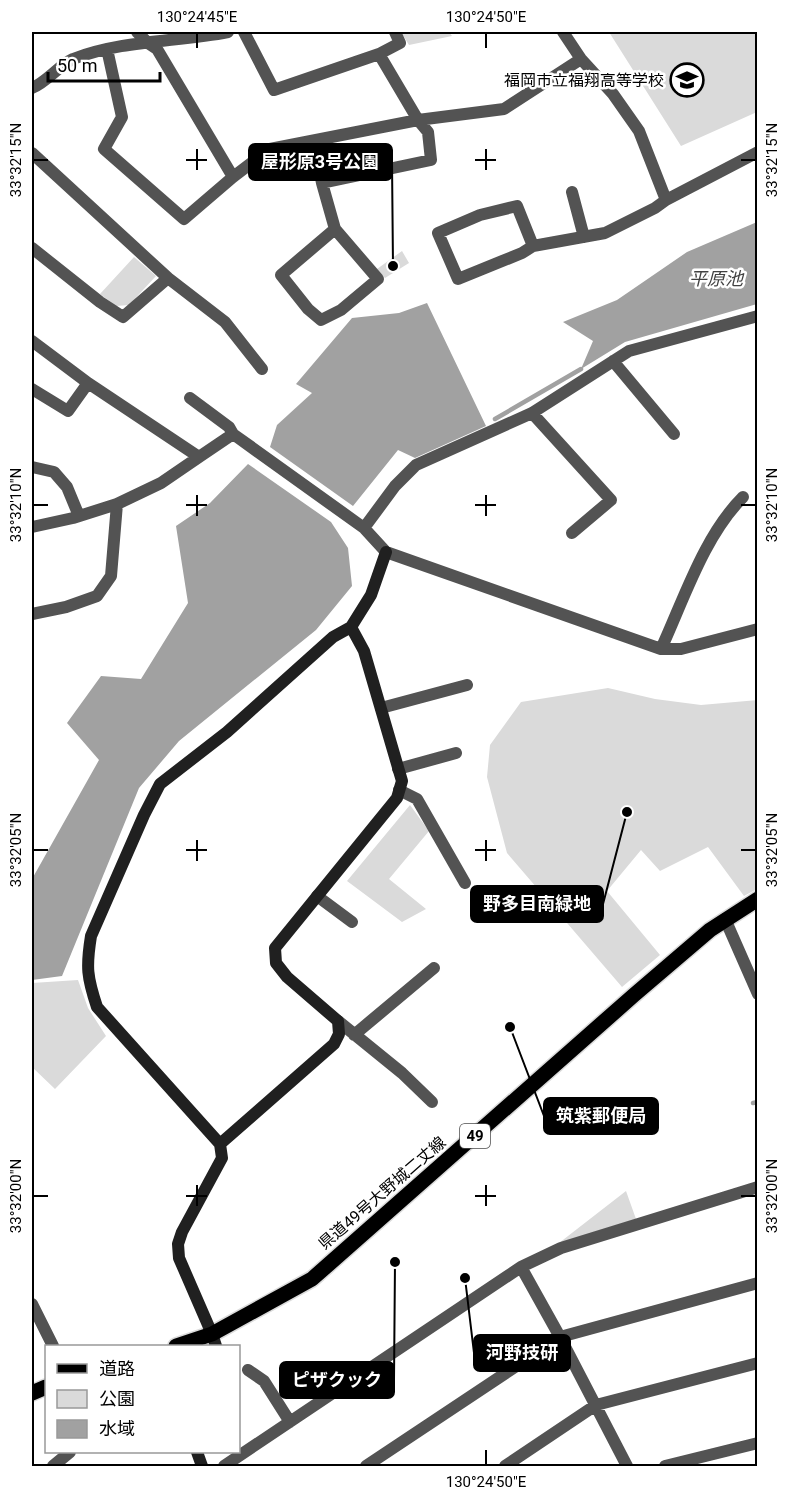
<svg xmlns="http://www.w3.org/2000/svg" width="789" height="1498" font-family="Roboto,'Noto Sans JP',sans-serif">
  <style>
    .green { fill: #dadada }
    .water { fill: #a1a1a1 }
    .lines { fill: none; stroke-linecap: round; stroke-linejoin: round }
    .stream { stroke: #a1a1a1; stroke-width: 4.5 }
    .primary-casing { stroke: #dbdbdb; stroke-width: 18 }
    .street { stroke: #535353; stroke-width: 12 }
    .secondary { stroke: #202020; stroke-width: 12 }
    .primary { stroke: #000; stroke-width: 15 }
    .ticks { fill: none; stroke: #000; stroke-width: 2 }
    .labels { text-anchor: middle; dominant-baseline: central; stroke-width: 5; stroke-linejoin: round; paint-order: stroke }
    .shield { fill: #fff; stroke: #4c4c4c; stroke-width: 1.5 }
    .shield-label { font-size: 15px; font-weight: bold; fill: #000 }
    .poi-label { font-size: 16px; fill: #000; stroke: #fff; text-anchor: end }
    .street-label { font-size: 16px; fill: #000; stroke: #fff }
    .water-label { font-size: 18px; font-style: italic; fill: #424242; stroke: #fff }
    .leader { fill: none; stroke: #000; stroke-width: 2 }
    .callout-dot { fill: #000; stroke: #fff; stroke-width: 2 }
    .callout { fill: #000; stroke: #000; stroke-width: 2 }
    .callout-label { font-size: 18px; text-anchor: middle; font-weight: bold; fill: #fff }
    .neatline { fill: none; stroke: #000; stroke-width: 2 }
    .ticks-label { font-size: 15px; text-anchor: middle; fill: #000 }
  </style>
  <rect width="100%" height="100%" fill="#fff"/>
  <path class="green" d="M401,32H449L452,36L409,45Z
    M609,32H757V112L681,146Z
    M402,251L409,263L385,278L377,269Z
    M134,257L156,276L129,305L116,306L100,294Z
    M608,688L655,699L701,705L758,700L757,889L744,896L708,847L660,871L641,850L607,891L660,955L622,987L507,853L487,777L490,745L521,702Z
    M410,805L429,831L389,879L426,909L402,922L347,881Z
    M78,980L88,1008L106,1036L55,1089L32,1067V983Z
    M626,1191L636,1219L559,1243Z"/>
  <path class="water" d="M757,222V304L625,342L581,369L593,341L563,322L617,300L687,252Z
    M427,303L486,426L415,458L398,450L353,506L270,447L277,425L312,393L296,384L352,318L399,313Z
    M248,464L331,522L348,548L352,586L316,630L179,741L139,788L62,976L32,980V879L99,760L67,723L101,676L141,679L188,603L176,526L210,503Z"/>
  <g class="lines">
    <path class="stream" d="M495,419L581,369
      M753,1103L758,1102"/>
    <defs>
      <path id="primary" d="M176,1346L212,1334L312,1279L634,995L710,930L758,899
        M32,1393L46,1387"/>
    </defs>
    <use href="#primary" class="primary-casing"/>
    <path class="street" d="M137,32L148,43L157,49L233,177
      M244,32L274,90L379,54L418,120L428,132L431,160L322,183L314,142
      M563,32L581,59L613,94L639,131L666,200L758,152
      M107,49L122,117L104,149L184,219L233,177L270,149L418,120L504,109L581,59
      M379,54L400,43L395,32
      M32,88C47,82 58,66 73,59C122,40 177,42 228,32
      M32,153L168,278L225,322L262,369
      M322,183L335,229L281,275L308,309L321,320L341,310L378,279L335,229
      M572,192L584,237
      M533,246L517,206L480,215L438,233L458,279L522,253L533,246L605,233L655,208L666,200
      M32,248L100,302L123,317L168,278
      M32,341L88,383L199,457L233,434L364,528L386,552L661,649H681L758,629
      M613,361L674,434
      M32,389L68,411L88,383
      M190,398L229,427L233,434
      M532,413L611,500L572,533
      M32,467L54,472L67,487L79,516
      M32,527L73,518L117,504
      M364,528L395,486L416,465L532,413L629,351L758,316
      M32,614L66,607L97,596L111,576L117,504L161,483L199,457
      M661,649C684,599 704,536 743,497
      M381,708L467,685
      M398,769L456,753
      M399,790L417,799L465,883
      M317,896L352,922
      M725,919L758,994
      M338,1021L402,1073L432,1102
      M354,1035L434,968
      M521,1267L560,1337L627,1466
      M32,1304L53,1346
      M248,1370L264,1381L290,1422
      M53,1466L70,1452
      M224,1466L521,1267L561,1248L758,1187
      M366,1466L560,1337L758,1283
      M505,1466L596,1405L758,1363
      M665,1466L758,1443"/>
    <path class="secondary" d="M220,1144L334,1044L339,1034L338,1021L287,977L276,963L275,948L397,798L402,781L364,651L351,627
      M216,1346L212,1334L179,1258L178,1244L182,1232L222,1158L220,1144L97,1007C87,977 86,967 91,936L144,815L160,784L227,732L333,637L351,627L371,595L386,552
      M197,1452L202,1466"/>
    <use href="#primary" class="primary"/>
  </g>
  <path class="ticks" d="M197,33V48M486,33V48M197,149V170M486,149V170M33,160H48M186,160H207M475,160H496M741,160H756M197,495V516M486,495V516M33,505H48M186,505H207M475,505H496M741,505H756M197,840V861M486,840V861M33,850H48M186,850H207M475,850H496M741,850H756M197,1185V1206M486,1185V1206M33,1196H48M186,1196H207M475,1196H496M741,1196H756M486,1450V1465"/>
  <defs>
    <symbol id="school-ring" viewBox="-11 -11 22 22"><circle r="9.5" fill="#fff" stroke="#000" stroke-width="1.5"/><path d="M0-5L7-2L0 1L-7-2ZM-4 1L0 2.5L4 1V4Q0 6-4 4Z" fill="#000"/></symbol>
  </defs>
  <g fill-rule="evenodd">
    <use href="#school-ring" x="668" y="61" width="38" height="38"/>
  </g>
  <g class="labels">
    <rect class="shield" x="460" y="1124" width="30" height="24" rx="4.5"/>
    <g class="shield-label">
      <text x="475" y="1136">49</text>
    </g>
    <g class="poi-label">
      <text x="664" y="80">福岡市立福翔高等学校</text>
    </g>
    <g class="street-label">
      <text transform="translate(382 1193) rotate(-41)">県道49号大野城二丈線</text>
    </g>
    <g class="water-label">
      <text x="716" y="278">平原池</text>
    </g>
  </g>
  <path class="leader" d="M393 266L392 162M627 812L603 904M510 1027L544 1116M465 1278L474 1353M395 1262L394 1380"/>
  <g class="callout-dot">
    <circle cx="393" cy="266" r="6"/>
    <circle cx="627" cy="812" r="6"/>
    <circle cx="510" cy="1027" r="6"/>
    <circle cx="465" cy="1278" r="6"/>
    <circle cx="395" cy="1262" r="6"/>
  </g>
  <g class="callout">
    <rect x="249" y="144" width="143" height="36" rx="6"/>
    <rect x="471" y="886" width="132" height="36" rx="6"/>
    <rect x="544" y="1098" width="114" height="36" rx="6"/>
    <rect x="474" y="1335" width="96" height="36" rx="6"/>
    <rect x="280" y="1362" width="114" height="36" rx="6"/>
  </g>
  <g class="callout-label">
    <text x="320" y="168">屋形原3号公園</text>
    <text x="537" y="910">野多目南緑地</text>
    <text x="601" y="1122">筑紫郵便局</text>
    <text x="522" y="1359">河野技研</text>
    <text x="337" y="1386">ピザクック</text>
  </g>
  <rect width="789" height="1498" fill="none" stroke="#ffffff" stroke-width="66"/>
  <rect x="45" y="1345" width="195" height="108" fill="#ffffff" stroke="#999999" stroke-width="1.5"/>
  <rect x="57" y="1364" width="30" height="9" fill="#000000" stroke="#999999" stroke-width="1.5"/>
  <text x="99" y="1375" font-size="18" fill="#000000">道路</text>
  <rect x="57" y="1390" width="30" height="18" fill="#dadada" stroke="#999999" stroke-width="1.5"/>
  <text x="99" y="1405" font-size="18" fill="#000000">公園</text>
  <rect x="57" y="1420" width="30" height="18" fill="#a1a1a1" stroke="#999999" stroke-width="1.5"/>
  <text x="99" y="1435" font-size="18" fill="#000000">水域</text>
  <path d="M48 72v9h112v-9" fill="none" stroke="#000000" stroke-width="3"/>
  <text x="57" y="72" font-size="18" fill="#000000" stroke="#ffffff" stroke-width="4.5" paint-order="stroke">50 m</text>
  <rect x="33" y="33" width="723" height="1432" class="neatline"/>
  <g class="ticks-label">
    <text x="197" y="22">130°24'45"E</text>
    <text x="486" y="22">130°24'50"E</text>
    <text transform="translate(16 160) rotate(-90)" y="5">33°32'15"N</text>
    <text transform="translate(772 160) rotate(-90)" y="5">33°32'15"N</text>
    <text transform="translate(16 505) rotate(-90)" y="5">33°32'10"N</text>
    <text transform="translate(772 505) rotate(-90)" y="5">33°32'10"N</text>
    <text transform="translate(16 850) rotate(-90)" y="5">33°32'05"N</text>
    <text transform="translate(772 850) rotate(-90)" y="5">33°32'05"N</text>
    <text transform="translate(16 1196) rotate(-90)" y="5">33°32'00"N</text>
    <text transform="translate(772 1196) rotate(-90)" y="5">33°32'00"N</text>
    <text x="486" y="1487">130°24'50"E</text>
  </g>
</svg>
